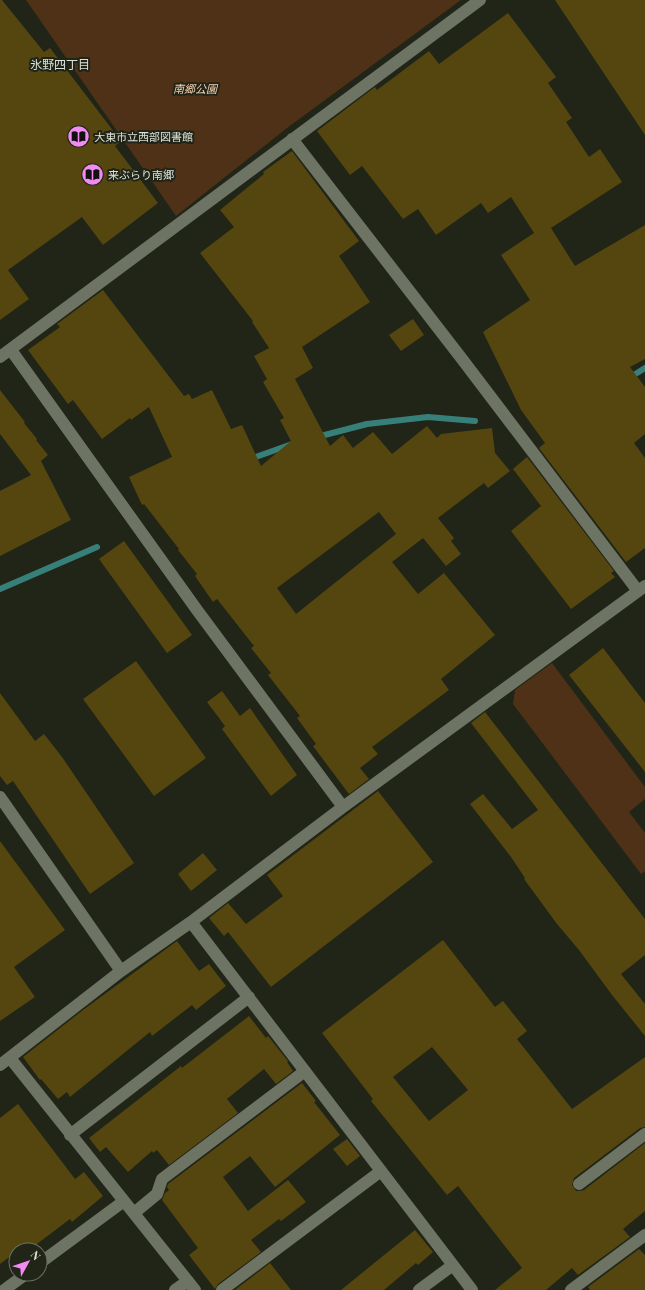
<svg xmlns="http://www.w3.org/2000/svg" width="645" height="1290" font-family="'Playfair Display','Noto Sans JP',serif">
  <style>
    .green { fill: #4e3116 }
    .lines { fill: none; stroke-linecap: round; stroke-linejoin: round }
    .stream { stroke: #37807a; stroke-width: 6 }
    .building { fill: #54460e; fill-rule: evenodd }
    .minor { stroke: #6d7464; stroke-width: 12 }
    .labels { text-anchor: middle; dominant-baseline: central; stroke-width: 4; stroke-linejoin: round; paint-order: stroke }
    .park-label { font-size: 11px; font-style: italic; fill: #f8d1b0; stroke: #202518 }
    .poi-label { font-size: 11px; fill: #dce0d7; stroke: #202518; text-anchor: start }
    .neighbourhood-label { font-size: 12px; fill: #dce0d7; stroke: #202518 }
  </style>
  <rect width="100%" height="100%" fill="#202518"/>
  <path class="green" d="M26,0H461L287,128L176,216Z
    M552,663L645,787V799L629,812L645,833V871L641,874L513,704L515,690Z"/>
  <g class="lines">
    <path class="stream" d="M629,378L645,368
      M317,437L367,424L428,417L475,421
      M250,459L292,444
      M0,589L97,547"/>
  </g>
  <path class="building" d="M0,0H2L44,52L50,48L121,141L115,146L158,203L103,245L82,217L8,270L29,299L0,320Z
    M555,0H645V135Z
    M508,13L556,77L548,83L572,118L566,122L589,157L600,149L622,182L551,228L575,266L645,225V359L630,367L645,387V434L634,443L645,458V548L626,562L539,448L545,443L521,410L483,332L530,300L501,255L534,233L511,197L488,213L481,203L436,235L418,209L403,219L362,166L350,175L317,131L375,87L377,90L429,51L439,64Z
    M292,151L359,241L339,256L370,302L302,347L313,368L295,379L330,446L343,435L353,448L373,432L392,454L427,426L437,438L441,434L492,428L495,453L510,471L488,488L484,483L438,518L454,538L451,541L461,554L446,566L423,538L392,562L418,594L444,573L495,635L441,679L449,690L372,747L378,754L360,768L369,779L349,794L313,746L316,744L297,718L300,716L268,675L271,673L251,648L254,646L217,599L213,602L195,576L197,574L178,550L179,549L144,504L142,505L129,477L172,457L149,407L131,420L130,418L102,439L73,400L68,404L28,350L60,327L57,324L103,290L184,396L189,394L192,399L212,390L231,429L242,425L261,466L291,441L280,420L284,418L263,382L267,379L254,356L269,348L252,322L253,321L200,253L234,227L220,210L264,174L263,172ZM379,512L396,534L296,614L277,588Z
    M413,319L424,335L401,351L389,335Z
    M0,390L25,422L24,423L37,439L36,440L48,455L41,461L71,520L0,556V491L31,475L0,434Z
    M527,457L614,571L611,573L615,577L571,609L511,531L541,506L513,469Z
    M124,541L192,635L167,653L99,559Z
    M603,648L645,703V772L569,675Z
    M136,661L206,758L154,796L83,699Z
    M222,691L240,716L250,708L297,775L271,796L222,729L225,726L207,702Z
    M0,693L35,741L44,734L62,757L134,863L90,894L13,781L7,785L0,776Z
    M485,712L645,919V955L621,974L645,1004V1036L612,995L579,950L557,924L524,879L525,878L511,857L470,804L483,794L512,829L538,810L471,723Z
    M378,791L433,862L271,987L228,932L224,936L209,918L228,903L246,924L283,896L267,875Z
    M0,841L65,930L14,967L35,997L0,1021Z
    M203,853L217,870L191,891L178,874Z
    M443,940L495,1007L503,1001L527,1031L517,1039L572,1109L645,1057V1127L640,1128L574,1178L572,1185L576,1191H580L584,1190L645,1143V1211L623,1229L630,1237L578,1275L572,1268L546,1290H495L522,1268L458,1186L447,1195L371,1101L373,1099L322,1033ZM432,1047L468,1090L429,1121L393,1077Z
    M177,941L199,971L209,964L226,986L196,1010L192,1005L152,1036L150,1032L70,1097L67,1092L58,1099L41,1079L40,1080L23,1057L83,1010Z
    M249,1016L266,1038L268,1036L288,1061L287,1062L293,1071L276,1084L264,1069L227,1099L238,1113L169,1165L157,1150L153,1153L152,1151L128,1172L106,1147L100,1152L89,1138L181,1066L182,1068Z
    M302,1083L316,1101L314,1102L340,1135L275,1187L250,1156L223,1177L248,1211L288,1180L306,1202L281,1221L279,1219L251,1240L261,1252L218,1284L215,1289L189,1255L198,1248L162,1200L165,1193L169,1190L167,1187L168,1184Z
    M18,1104L75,1179L84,1172L103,1196L72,1222L70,1219L29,1250H16V1252L0,1264V1118Z
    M347,1139L360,1156L347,1166L333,1149Z
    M415,1230L433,1252L418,1265L416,1263L384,1290H341Z
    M639,1249L645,1255V1290H590L588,1287Z
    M270,1263L291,1290H235Z"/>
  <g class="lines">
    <path class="minor" d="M292,139L462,359L638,591
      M11,350L197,610L343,807
      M0,357L480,0
      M0,797L121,971
      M191,922L472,1290
      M10,1058L195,1290
      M0,1065L121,971L191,922L343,807L645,586
      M70,1135L249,997
      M579,1184L645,1134
      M134,1213L157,1194L162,1179L305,1071
      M40,1263L124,1201
      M4,1290L26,1274
      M175,1290L188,1281
      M222,1290L381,1171
      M419,1290L453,1265
      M571,1290L645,1235"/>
  </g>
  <defs>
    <symbol id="library-disc" viewBox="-11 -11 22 22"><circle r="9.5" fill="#f38af2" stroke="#202518"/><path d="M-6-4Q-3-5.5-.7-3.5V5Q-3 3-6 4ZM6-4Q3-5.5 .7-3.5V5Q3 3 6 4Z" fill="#111"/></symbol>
  </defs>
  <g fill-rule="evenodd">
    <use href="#library-disc" x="66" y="124" width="25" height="25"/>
    <use href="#library-disc" x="80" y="162" width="25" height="25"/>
  </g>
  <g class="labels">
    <g class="park-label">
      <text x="195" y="88">南郷公園</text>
    </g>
    <g class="poi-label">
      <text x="94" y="136">大東市立西部図書館</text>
      <text x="108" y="174">来ぶらり南郷</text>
    </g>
    <g class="neighbourhood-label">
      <text x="60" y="64">氷野四丁目</text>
    </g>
  </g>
  <g transform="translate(28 1262) rotate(50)"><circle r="19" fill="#202518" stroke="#6b7064"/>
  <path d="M0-3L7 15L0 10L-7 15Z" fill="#f38af2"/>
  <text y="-6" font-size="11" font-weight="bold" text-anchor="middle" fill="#dce0d7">N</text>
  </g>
</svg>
